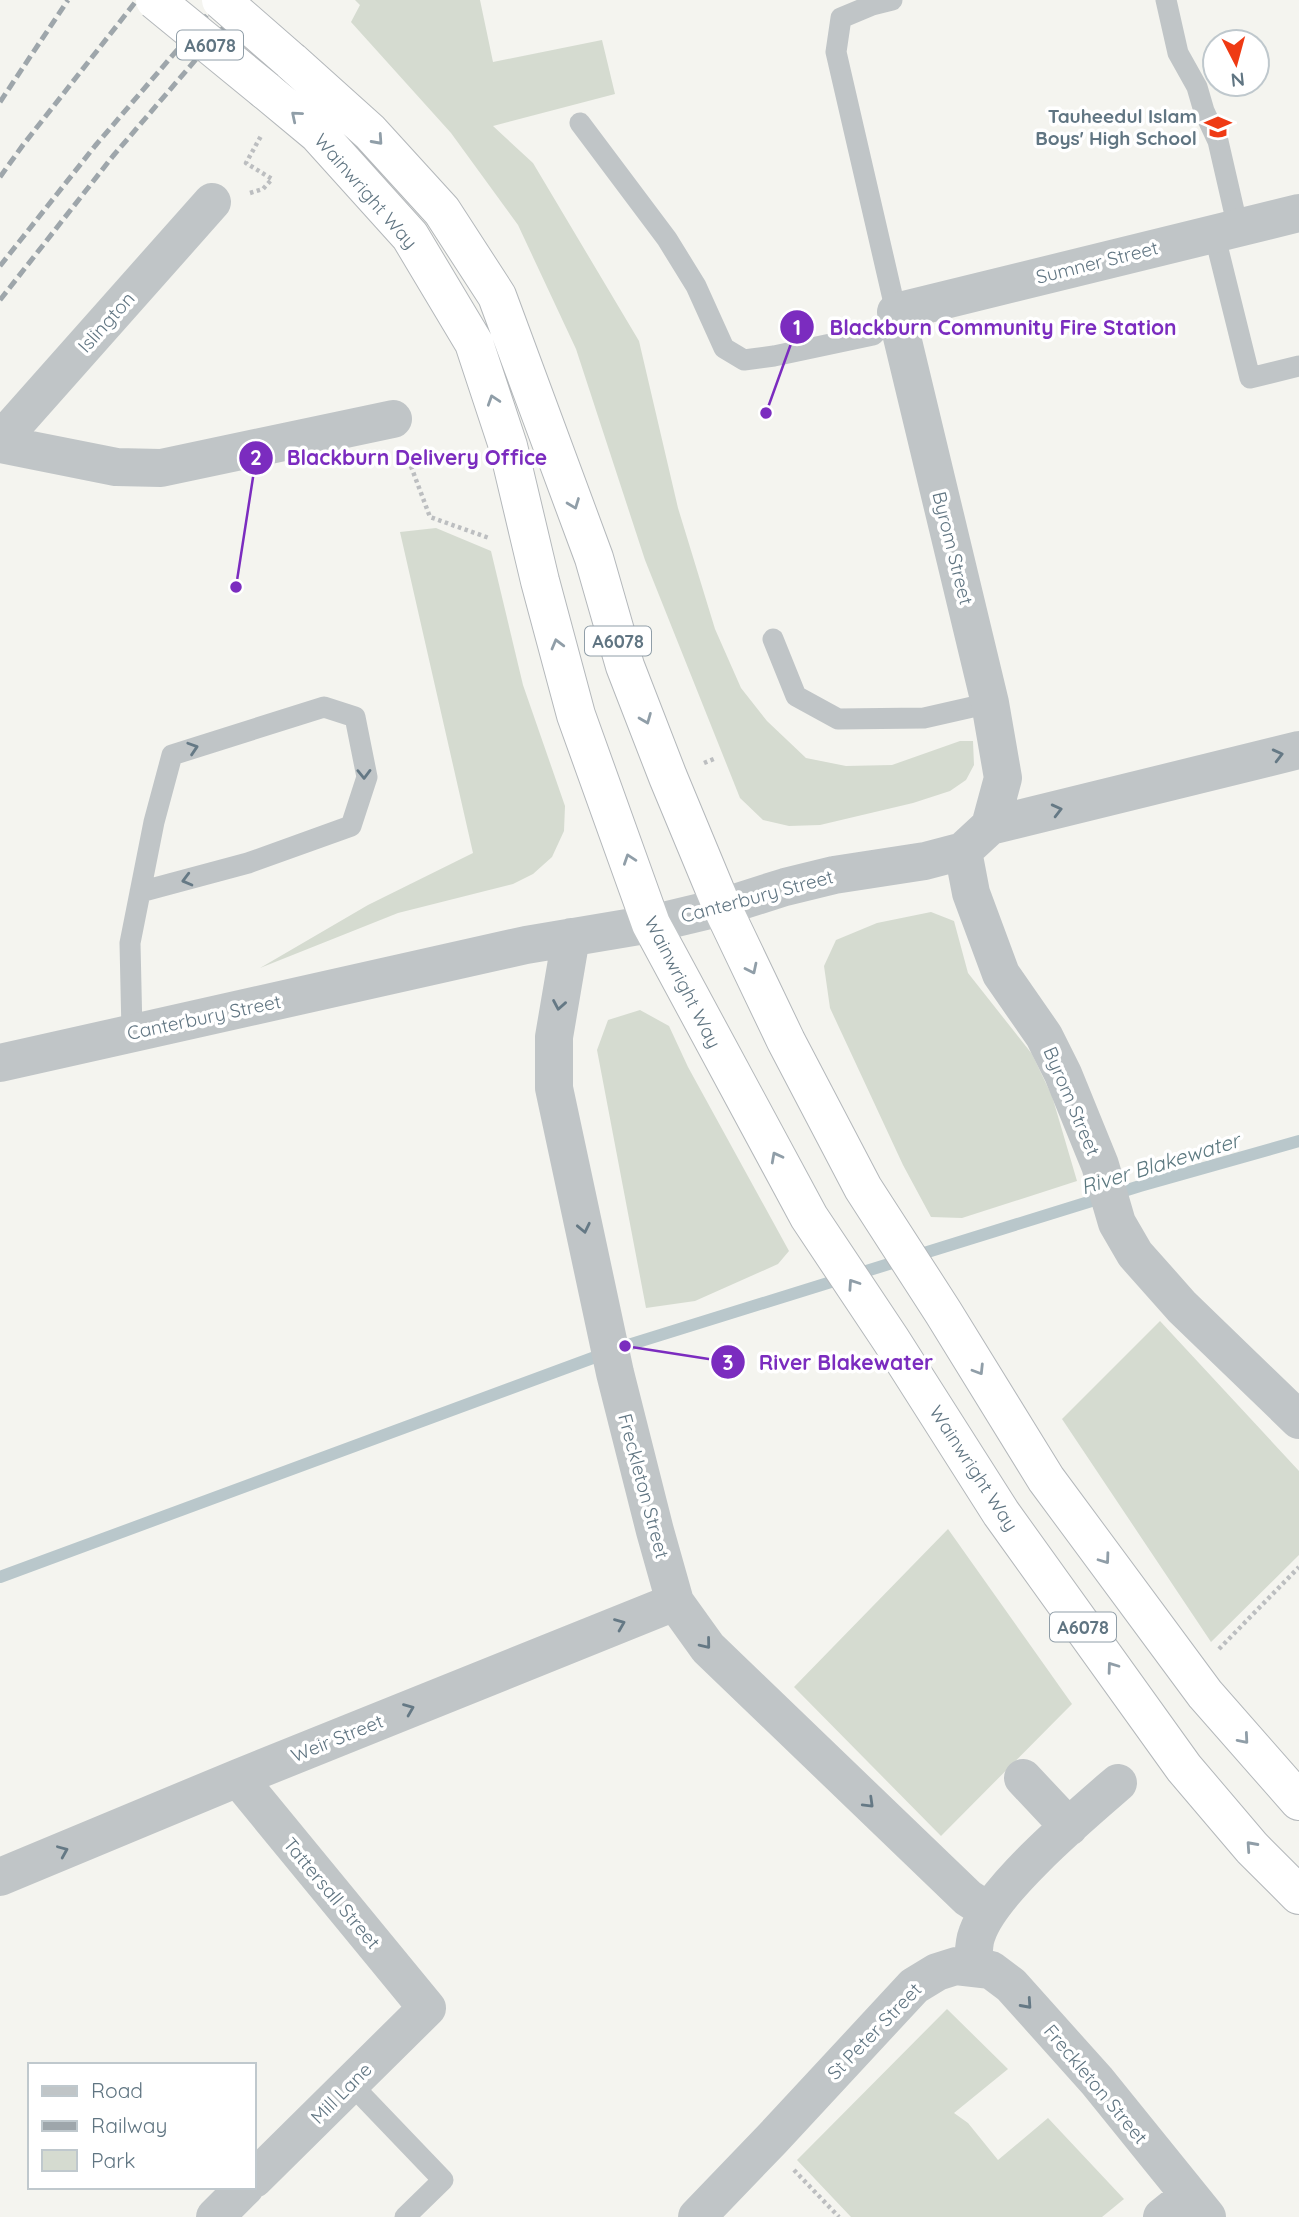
<svg xmlns="http://www.w3.org/2000/svg" width="1299" height="2217" font-family="Quicksand,sans-serif">
  <style>
    .green { fill: #d5dbd0 }
    .lines { fill: none; stroke-linecap: round; stroke-linejoin: round }
    .stream { stroke: #b9c7cb; stroke-width: 12 }
    .highway-casing { stroke: #b4b8bb; stroke-width: 40 }
    .path { stroke: #bcbec0; stroke-width: 4.5; stroke-dasharray: 3.5 3.5; stroke-linecap: butt }
    .lane { stroke: #c0c5c7; stroke-width: 21 }
    .street { stroke: #c0c5c7; stroke-width: 38 }
    .highway { stroke: #fff; stroke-width: 38 }
    .rail { stroke: #9ea6ab; stroke-width: 5; stroke-dasharray: 10 5; stroke-linecap: butt }
    .highway-bridge-casing { stroke: #b4b8bb; stroke-width: 40; stroke-linecap: butt }
    .highway-bridge { stroke: #fff; stroke-width: 38 }
    .oneway { stroke: #909ea8 }
    .oneway2 { stroke: #657985 }
    .labels { text-anchor: middle; dominant-baseline: central; stroke-width: 7; stroke-linejoin: round; paint-order: stroke }
    .shield { fill: #fff; stroke: #909ea8; stroke-width: 2 }
    .shield-label { font-size: 18px; font-weight: bold; fill: #607582 }
    .poi-label { font-size: 19px; font-weight: bold; fill: #607582; stroke: #fff; text-anchor: end }
    .street-label { font-size: 19px; fill: #607582; stroke: #fff }
    .water-label { font-size: 21px; font-style: italic; fill: #5c7980; stroke: #fff }
    .leader { fill: none; stroke: #7b2cbf; stroke-width: 2.5 }
    .callout-dot { fill: #7b2cbf; stroke: #fff; stroke-width: 2.5 }
    .mark-label { font-size: 21px; text-anchor: middle; font-weight: bold; fill: #fff }
    .callout-label { font-size: 21px; text-anchor: middle; font-weight: bold; fill: #7b2cbf; stroke: #fff; stroke-width: 7; stroke-linejoin: round; paint-order: stroke }
  </style>
  <rect width="100%" height="100%" fill="#f4f4ef"/>
  <path class="green" d="M355,0H480L493,62L602,40L615,94L493,126L533,163L639,341L678,508L715,629L741,688L767,721L806,758L846,766L892,765L960,741H973L974,765L966,780L950,791L913,803L820,825L789,826L763,820L740,798L645,560L576,349L518,225L451,133L351,22L360,5Z
    M436,528L491,551L523,685L565,806L564,831L552,857L533,874L513,884L398,913L260,968L368,905L473,853L400,532Z
    M931,912L954,921L968,973L1032,1054L1052,1096L1077,1181L962,1218L931,1217L903,1165L830,1008L824,966L836,940L877,923Z
    M640,1010L669,1026L688,1067L789,1251L778,1264L695,1301L646,1308L597,1050L608,1020Z
    M1160,1321L1299,1471V1555L1211,1642L1062,1419Z
    M948,1529L1072,1704L941,1836L794,1687Z
    M947,2009L1008,2069L954,2113L968,2123L998,2160L1048,2118L1124,2199L1102,2217H851L797,2160Z"/>
  <g class="lines">
    <path class="stream" d="M0,1577L625,1346L1140,1186L1299,1141"/>
    <defs>
      <path id="highway" d="M291,61L370,132L442,211L497,296L594,558L625,666L668,777L722,907L786,1041L863,1188L943,1312L1046,1479L1205,1694L1299,1801
        M265,90L318,134L410,236L474,343L508,446L540,581L576,715L651,924L809,1217L891,1340L1001,1513L1184,1768L1252,1848L1299,1895"/>
    </defs>
    <use href="#highway" class="highway-casing"/>
    <path class="path" d="M250,193L263,189L272,179L246,163L261,136
      M406,453L430,517L489,538
      M704,763L716,758
      M1219,1649L1299,1567
      M794,2170L839,2217"/>
    <path class="lane" d="M1166,0L1178,53L1197,87L1204,111L1218,141L1238,228
      M580,123L667,239L696,286L724,348L744,360L774,356L873,335L896,312L836,52L841,18L872,5L892,0
      M1214,233L1250,378L1299,366
      M773,639L796,696L838,719L924,718L990,703
      M132,1032L130,943L154,822L172,755L324,707L355,717L367,777L351,826L248,863L140,892
      M351,2084L443,2180L405,2217"/>
    <path class="street" d="M0,441L212,202
      M0,444L116,467L161,468L393,419
      M990,826L1003,778L990,703L896,312L1299,213
      M963,851L971,893L1001,974L1044,1036L1063,1074L1100,1165L1117,1223L1135,1254L1182,1307L1299,1420
      M571,937L554,1037V1088L615,1373L655,1531L675,1602L708,1648L968,1898L988,1911
      M0,1063L526,945L651,924L722,907L785,887L834,875L925,861L963,851L990,826L1299,750
      M238,1778L427,2008L254,2179
      M1023,1778L1069,1827
      M0,1877L238,1778L675,1602
      M973,1966C974,1956 973,1944 977,1934C992,1890 1081,1815 1118,1783
      M215,2217L245,2187
      M697,2217L772,2139L914,1986L937,1972L956,1966L991,1970L1011,1985L1097,2081L1207,2217
      M1162,2217L1188,2196"/>
    <use href="#highway" class="highway"/>
    <path class="rail" d="M0,102L68,0
      M0,177L23,145L137,0
      M0,266L95,146L220,0
      M0,300L113,156L247,0"/>
    <defs>
      <path id="highway-bridge" d="M155,0L265,90
        M221,0L291,61"/>
    </defs>
    <use href="#highway-bridge" class="highway-bridge-casing"/>
    <use href="#highway-bridge" class="highway-bridge"/>
  </g>
  <defs><path id="oneway-chevron" d="M-2-3.5L2.5 0L-2 3.5" fill="none" stroke-width="1.6" stroke-linecap="round" stroke-linejoin="round" transform="scale(1.75)"/></defs>
  <g class="oneway">
    <use href="#oneway-chevron" transform="translate(296 116) rotate(-140)"/>
    <use href="#oneway-chevron" transform="translate(378 140) rotate(48)"/>
    <use href="#oneway-chevron" transform="translate(493 400) rotate(-108)"/>
    <use href="#oneway-chevron" transform="translate(574 504) rotate(69)"/>
    <use href="#oneway-chevron" transform="translate(557 644) rotate(-105)"/>
    <use href="#oneway-chevron" transform="translate(646 719) rotate(68)"/>
    <use href="#oneway-chevron" transform="translate(629 859) rotate(-109)"/>
    <use href="#oneway-chevron" transform="translate(752 969) rotate(64)"/>
    <use href="#oneway-chevron" transform="translate(776 1157) rotate(-118)"/>
    <use href="#oneway-chevron" transform="translate(853 1284) rotate(-124)"/>
    <use href="#oneway-chevron" transform="translate(979 1370) rotate(58)"/>
    <use href="#oneway-chevron" transform="translate(1105 1559) rotate(54)"/>
    <use href="#oneway-chevron" transform="translate(1112 1667) rotate(-126)"/>
    <use href="#oneway-chevron" transform="translate(1244 1739) rotate(49)"/>
    <use href="#oneway-chevron" transform="translate(1251 1846) rotate(-132)"/>
  </g>
  <g class="oneway2">
    <use href="#oneway-chevron" transform="translate(193 748) rotate(-18)"/>
    <use href="#oneway-chevron" transform="translate(1278 755) rotate(-14)"/>
    <use href="#oneway-chevron" transform="translate(364 774) rotate(89)"/>
    <use href="#oneway-chevron" transform="translate(1057 810) rotate(-14)"/>
    <use href="#oneway-chevron" transform="translate(187 880) rotate(165)"/>
    <use href="#oneway-chevron" transform="translate(559 1005) rotate(100)"/>
    <use href="#oneway-chevron" transform="translate(584 1228) rotate(78)"/>
    <use href="#oneway-chevron" transform="translate(620 1624) rotate(-22)"/>
    <use href="#oneway-chevron" transform="translate(706 1644) rotate(51)"/>
    <use href="#oneway-chevron" transform="translate(409 1709) rotate(-22)"/>
    <use href="#oneway-chevron" transform="translate(869 1803) rotate(44)"/>
    <use href="#oneway-chevron" transform="translate(63 1851) rotate(-23)"/>
    <use href="#oneway-chevron" transform="translate(1027 2004) rotate(48)"/>
  </g>
  <defs>
    <symbol id="school-bare" viewBox="-9 -9 18 18"><path d="M0-5L7-2L0 1L-7-2ZM-4 1L0 2.5L4 1V4Q0 6-4 4Z" fill="#ef3a14" stroke="#fff" stroke-width="2.5" paint-order="stroke"/></symbol>
  </defs>
  <g fill-rule="evenodd">
    <use href="#school-bare" x="1199" y="108" width="38" height="38"/>
  </g>
  <g class="labels">
    <g class="shield">
      <rect x="177" y="30.5" width="66" height="29" rx="5"/>
      <rect x="585" y="626.5" width="66" height="29" rx="5"/>
      <rect x="1050" y="1612.5" width="66" height="29" rx="5"/>
    </g>
    <g class="shield-label">
      <text x="210" y="45">A6078</text>
      <text x="618" y="641">A6078</text>
      <text x="1083" y="1627">A6078</text>
    </g>
    <g class="poi-label">
      <text x="1197" y="116">Tauheedul Islam<tspan x="1197" dy="22">Boys' High School</tspan></text>
    </g>
    <g class="street-label">
      <text transform="translate(366 191) rotate(49)">Wainwright Way</text>
      <text transform="translate(1097 262) rotate(-14)">Sumner Street</text>
      <text transform="translate(106 322) rotate(-48)">Islington</text>
      <text transform="translate(953 548) rotate(76)">Byrom Street</text>
      <text transform="translate(757 896) rotate(-15)">Canterbury Street</text>
      <text transform="translate(683 982) rotate(63)">Wainwright Way</text>
      <text transform="translate(204 1017) rotate(-12)">Canterbury Street</text>
      <text transform="translate(1072 1101) rotate(67)">Byrom Street</text>
      <text transform="translate(974 1468) rotate(57)">Wainwright Way</text>
      <text transform="translate(644 1486) rotate(75)">Freckleton Street</text>
      <text transform="translate(337 1738) rotate(-22)">Weir Street</text>
      <text transform="translate(332 1893) rotate(50)">Tattersall Street</text>
      <text transform="translate(874 2031) rotate(-46)">St Peter Street</text>
      <text transform="translate(1096 2084) rotate(50)">Freckleton Street</text>
      <text transform="translate(341 2093) rotate(-45)">Mill Lane</text>
    </g>
    <g class="water-label">
      <text transform="translate(1160 1163) rotate(-17)">River Blakewater</text>
    </g>
  </g>
  <path class="leader" d="M766 413L797 327M236 587L256 458M625 1346L728 1362"/>
  <g class="callout-dot">
    <circle cx="766" cy="413" r="7"/>
    <circle cx="236" cy="587" r="7"/>
    <circle cx="625" cy="1346" r="7"/>
    <circle cx="797" cy="327" r="18"/>
    <circle cx="256" cy="458" r="18"/>
    <circle cx="728" cy="1362" r="18"/>
  </g>
  <g class="mark-label">
    <text x="797" y="335">1</text>
    <text x="256" y="465">2</text>
    <text x="728" y="1370">3</text>
  </g>
  <g class="callout-label">
    <text x="1003" y="335">Blackburn Community Fire Station</text>
    <text x="417" y="465">Blackburn Delivery Office</text>
    <text x="846" y="1370">River Blakewater</text>
  </g>
  <rect x="28" y="2063" width="228" height="126" fill="#ffffff" stroke="#bfc8cd" stroke-width="2"/>
  <rect x="42" y="2086" width="35" height="10" fill="#c0c5c7" stroke="#bfc8cd" stroke-width="2"/>
  <text x="91" y="2098" font-size="21" fill="#607582">Road</text>
  <rect x="42" y="2121" width="35" height="10" fill="#9ea6ab" stroke="#bfc8cd" stroke-width="2"/>
  <text x="91" y="2133" font-size="21" fill="#607582">Railway</text>
  <rect x="42" y="2150" width="35" height="21" fill="#d5dbd0" stroke="#bfc8cd" stroke-width="2"/>
  <text x="91" y="2168" font-size="21" fill="#607582">Park</text>
  <g transform="translate(1236 63) rotate(174)"><circle r="33" fill="#ffffff" stroke="#bfc8cd" stroke-width="2"/>
  <path d="M0-5L12 26L0 18L-12 26Z" fill="#ef3a14"/>
  <text y="-10" font-size="19" font-weight="bold" text-anchor="middle" fill="#607582">N</text>
  </g>
</svg>
